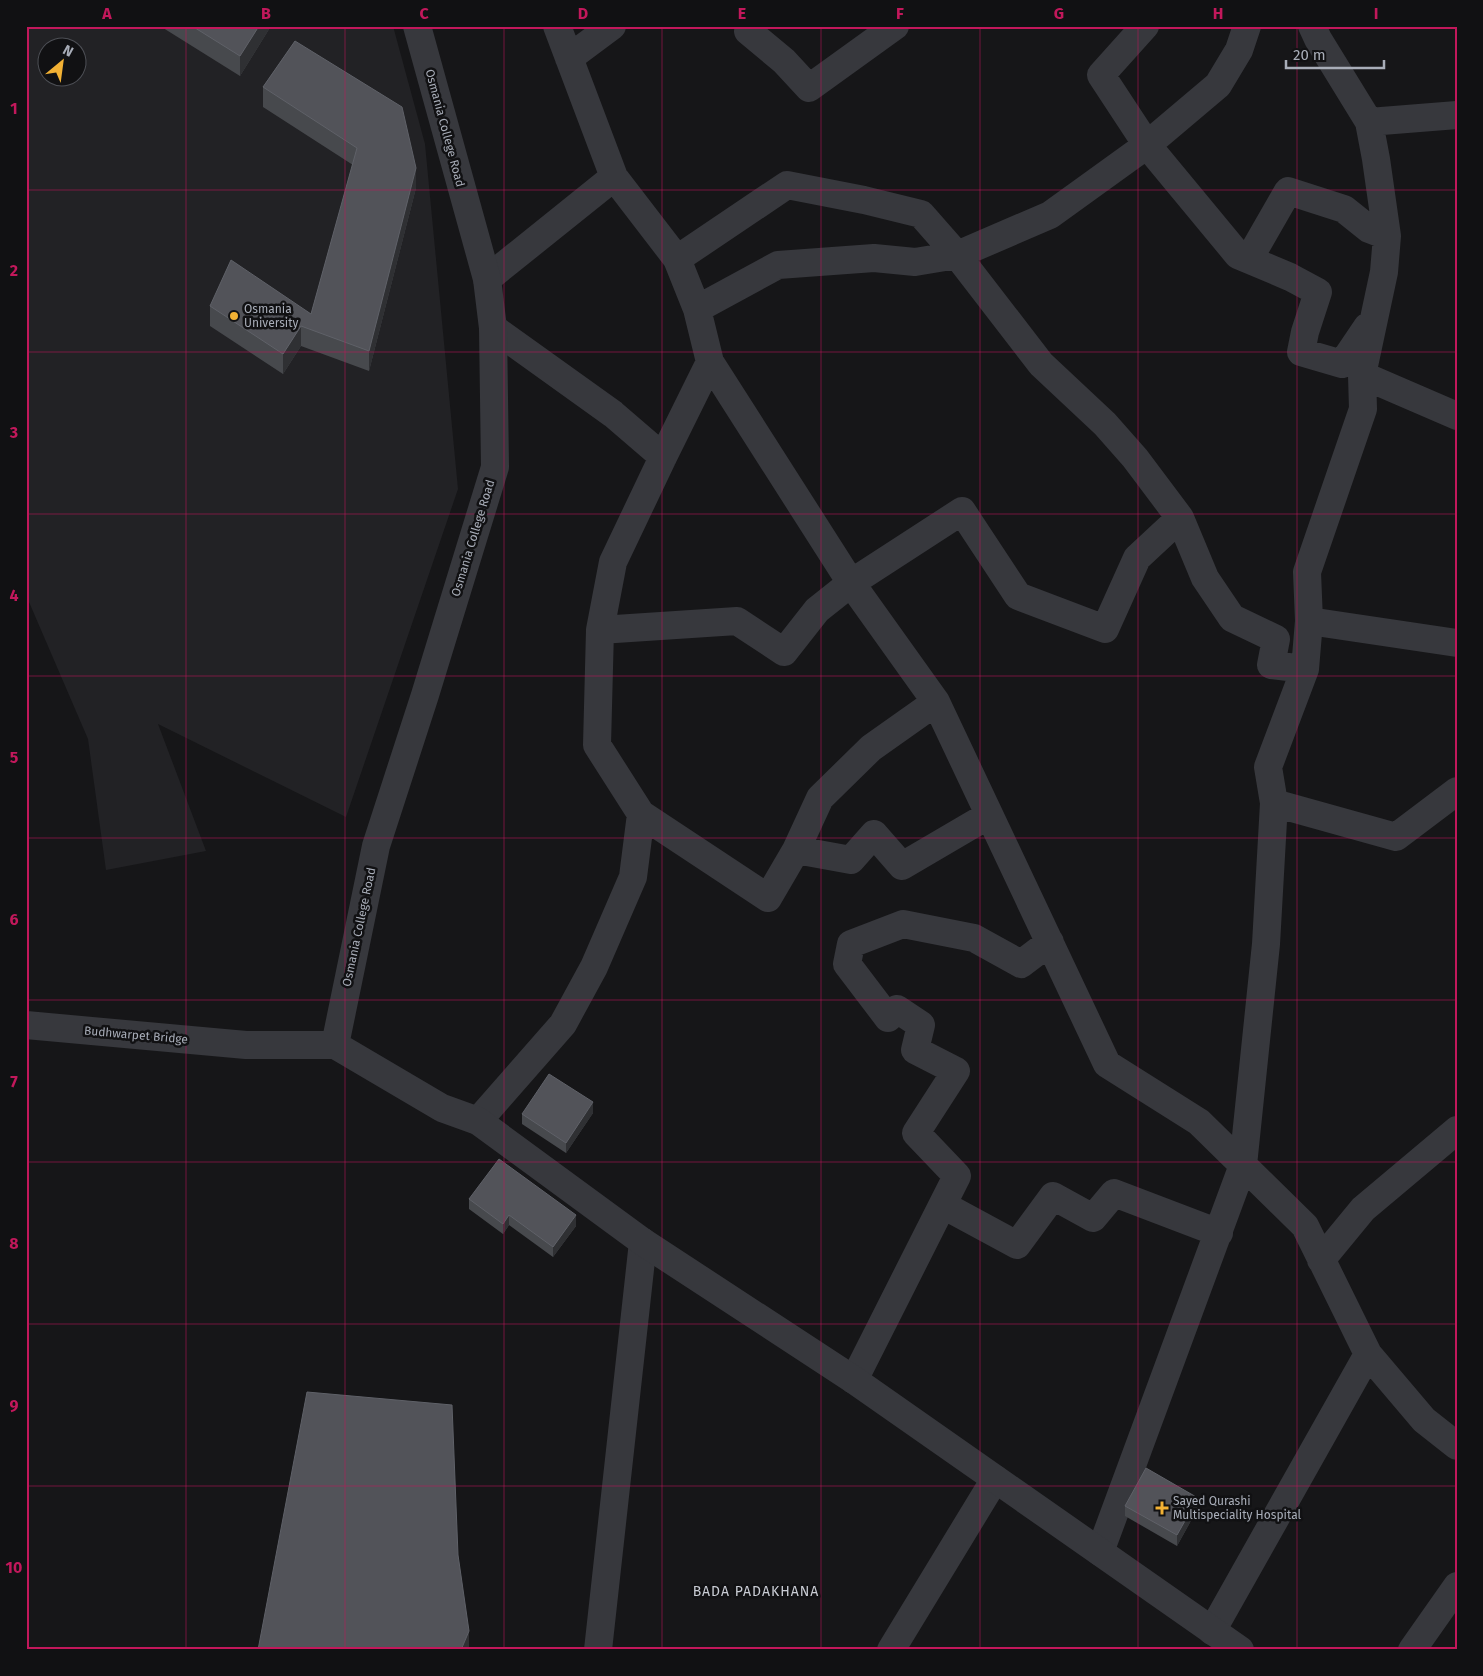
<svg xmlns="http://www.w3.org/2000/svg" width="1483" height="1676" font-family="'Fira Sans',sans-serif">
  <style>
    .built { fill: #222225; fill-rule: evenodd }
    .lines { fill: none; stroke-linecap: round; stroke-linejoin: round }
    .minor { stroke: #37383d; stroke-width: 28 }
    .tertiary { stroke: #37383d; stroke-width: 28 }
    .wall { fill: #47494d }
    .shaded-wall { fill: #2f3033 }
    .building { fill: #525359; stroke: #5f6168 }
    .grid { fill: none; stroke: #c2185b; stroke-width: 1; stroke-opacity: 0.55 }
    .poi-dot { fill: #f2b134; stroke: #111113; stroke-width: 2 }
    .labels { text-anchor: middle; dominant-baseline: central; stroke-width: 5; stroke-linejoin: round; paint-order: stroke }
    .street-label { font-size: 12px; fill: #a8adb8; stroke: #111113 }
    .poi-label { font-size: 12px; fill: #a8adb8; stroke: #111113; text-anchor: start }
    .neighbourhood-label { font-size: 14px; letter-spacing: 1px; fill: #c9ccd4; stroke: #111113 }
    .neatline { fill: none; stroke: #c2185b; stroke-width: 2 }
    .grid-label { font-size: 16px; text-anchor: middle; font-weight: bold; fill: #c2185b }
  </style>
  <rect width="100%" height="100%" fill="#161618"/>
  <path class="built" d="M26,26H393L425,144L458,489L346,817L158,724L206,851L106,870L88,739L26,595ZM48,48H78V78H48Z"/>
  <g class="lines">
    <path class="minor" d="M557,26L614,177L677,259L697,309L710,362L851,583L936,702L1107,1064L1199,1122L1305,1226L1368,1354L1424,1420L1457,1446
      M751,26L748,31L784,61L809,88L895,26
      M1145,26L1101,75L1147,145L1238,255L1290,277L1318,292L1305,332L1301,352L1342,364L1367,327
      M569,58L612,26
      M1369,122L1457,115
      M677,259L787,185L864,200L921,214L957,255L1041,364L1105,424L1135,458L1180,518
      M1249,259L1288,191L1344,209L1369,229L1387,236
      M487,279L614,177
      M697,309L778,265L874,258L915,262L957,255L1050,215L1147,145L1218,85L1239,50L1247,26
      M493,328L613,414L663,457
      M1362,375L1457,416
      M1309,621L1457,643
      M600,630L737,621L784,652L817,610L851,583L962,511L1018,596L1105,629L1137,558L1180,518L1205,578L1232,618L1276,639L1271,665L1305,669
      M1274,803L1396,837L1457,791
      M641,814L768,898L796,850L851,860L874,834L902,866L989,815
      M796,850L820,798L871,748L936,702
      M478,1121L563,1024L594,967L633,877L641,814L597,745L600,630L613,562L663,457L710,362
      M943,1205L1017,1245L1053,1196L1093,1218L1114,1193L1219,1233
      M1321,1260L1363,1209L1457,1130
      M854,1380L957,1176L916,1133L956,1071L915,1050L921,1025L897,1009L888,1018L847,964L851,944L903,924L974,938L1021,964L1050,942
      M1100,1552L1243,1165L1266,944L1274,803L1268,767L1305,669L1309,621L1307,572L1363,409L1362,375L1384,272L1387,236L1376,159L1369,122L1318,39L1312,26
      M1212,1631L1368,1354
      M598,1650L643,1242
      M891,1650L995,1479
      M1412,1650L1457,1586"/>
    <path class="tertiary" d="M26,1025L246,1045H335L442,1108L478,1121L643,1242L854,1380L1240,1650
      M335,1045L376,846L425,695L495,467L493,328L487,279L417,26"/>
  </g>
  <path class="wall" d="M160,26H271L240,76Z
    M295,41L416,188L369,371L301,346L283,374L210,326V306L311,314L353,165L263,107V87Z
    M593,1113L566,1153L522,1124V1114Z
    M469,1199L576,1226L553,1257L509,1225L503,1234L469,1209Z
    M1125,1506L1198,1508L1177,1546L1125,1516Z"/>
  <path class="shaded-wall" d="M259,26H271L240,76V56Z
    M416,168V188L369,371V351Z
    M301,326V346L283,374V354Z
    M593,1102V1113L566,1153V1143Z
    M509,1215V1225L503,1234V1224Z
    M576,1215V1226L553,1257V1247Z
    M1198,1498V1508L1177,1546V1535Z
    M469,1631V1650H461Z"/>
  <path class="building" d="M192,26H259L240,56Z
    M295,41L402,107L416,168L369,351L301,326L283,354L210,306L231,260L311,314L357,148L263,87Z
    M549,1074L593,1102L566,1143L522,1114Z
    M499,1159L576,1215L553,1247L509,1215L503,1224L469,1199Z
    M307,1392L452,1405L458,1555L469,1631L461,1650H258Z
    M1146,1468L1198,1498L1177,1535L1125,1506Z"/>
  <path class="grid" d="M186,26V1650M345,26V1650M504,26V1650M662,26V1650M821,26V1650M980,26V1650M1138,26V1650M1297,26V1650M26,190H1457M26,352H1457M26,514H1457M26,676H1457M26,838H1457M26,1000H1457M26,1162H1457M26,1324H1457M26,1486H1457"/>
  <g class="poi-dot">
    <circle cx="234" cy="316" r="5"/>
    <path d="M1159.5 1500.5h5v5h5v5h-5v5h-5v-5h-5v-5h5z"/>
  </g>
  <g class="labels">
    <g class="street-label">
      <text transform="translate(445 128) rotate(75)">Osmania College Road</text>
      <text transform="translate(473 538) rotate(-73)">Osmania College Road</text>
      <text transform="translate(359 927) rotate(-78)">Osmania College Road</text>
      <text transform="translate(136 1035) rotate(5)">Budhwarpet Bridge</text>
    </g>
    <g class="poi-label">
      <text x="244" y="309">Osmania<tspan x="244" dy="14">University</tspan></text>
      <text x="1173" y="1501">Sayed Qurashi<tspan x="1173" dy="14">Multispeciality Hospital</tspan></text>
    </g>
    <g class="neighbourhood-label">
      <text x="756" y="1591">BADA PADAKHANA</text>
    </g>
  </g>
  <rect width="1483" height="1676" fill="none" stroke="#111113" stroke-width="55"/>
  <g transform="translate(62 62) rotate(29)"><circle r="24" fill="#111113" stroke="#4d4f55"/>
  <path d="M0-4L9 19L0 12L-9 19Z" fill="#f2b134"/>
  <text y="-8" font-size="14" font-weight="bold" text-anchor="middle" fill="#a8adb8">N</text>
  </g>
  <path d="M1286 60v8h98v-8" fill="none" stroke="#a8adb8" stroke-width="2.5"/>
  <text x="1293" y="60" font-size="15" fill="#a8adb8" stroke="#111113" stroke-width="4" paint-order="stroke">20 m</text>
  <rect x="28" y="28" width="1428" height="1620" class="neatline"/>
  <g class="grid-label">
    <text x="107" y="19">A</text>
    <text x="266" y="19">B</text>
    <text x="424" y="19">C</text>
    <text x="583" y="19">D</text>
    <text x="742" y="19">E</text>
    <text x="900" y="19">F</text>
    <text x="1059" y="19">G</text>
    <text x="1218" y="19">H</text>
    <text x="1376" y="19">I</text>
    <text x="14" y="114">1</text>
    <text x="14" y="276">2</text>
    <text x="14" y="438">3</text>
    <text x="14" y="601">4</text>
    <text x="14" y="763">5</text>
    <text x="14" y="925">6</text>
    <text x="14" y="1087">7</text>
    <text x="14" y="1249">8</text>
    <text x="14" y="1411">9</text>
    <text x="14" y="1573">10</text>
  </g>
</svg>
